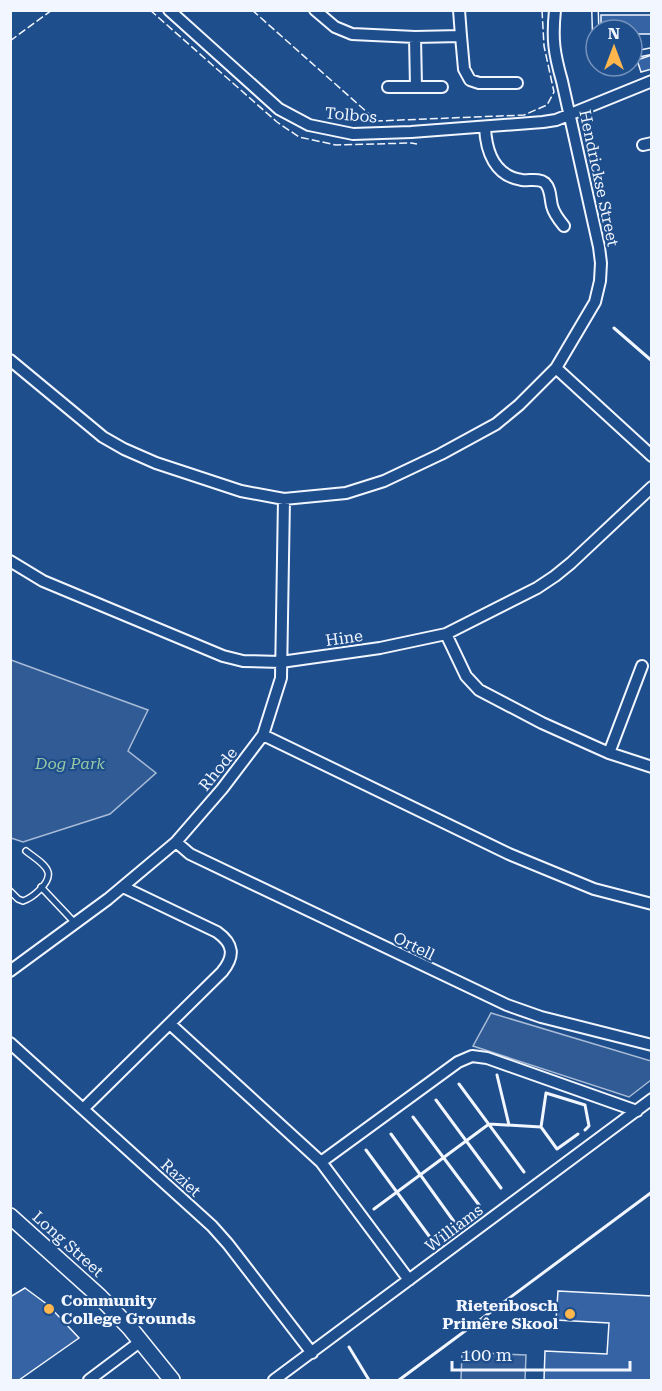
<svg xmlns="http://www.w3.org/2000/svg" width="662" height="1391" font-family="'Roboto Serif',serif">
  <style>
    .built { fill: #305b95; stroke: #a8bbd7; stroke-width: 1.5 }
    .building { fill: #3563a3; stroke: #f2f6ff; stroke-width: 1.5 }
    .lines { fill: none; stroke-linecap: round; stroke-linejoin: round }
    .lane-casing { stroke: #f2f6ff; stroke-width: 8 }
    .street-casing { stroke: #f2f6ff; stroke-width: 14 }
    .secondary-casing { stroke: #f2f6ff; stroke-width: 18 }
    .lane { stroke: #1f4e8c; stroke-width: 5 }
    .street { stroke: #1f4e8c; stroke-width: 10 }
    .secondary { stroke: #1f4e8c; stroke-width: 15 }
    .fence { stroke: #f2f6ff; stroke-width: 1.5; stroke-dasharray: 8 3; stroke-linecap: butt }
    .wall { stroke: #f2f6ff; stroke-width: 3 }
    .poi-dot { fill: #ffb74d; stroke: #1f4e8c; stroke-width: 2 }
    .labels { text-anchor: middle; dominant-baseline: central; stroke-width: 4.5; stroke-linejoin: round; paint-order: stroke }
    .street-label { font-size: 16px; fill: #f2f6ff; stroke: #1f4e8c }
    .park-label { font-size: 16px; font-style: italic; fill: #97c8a6; stroke: #1f4e8c }
    .poi-label { font-size: 16px; font-weight: bold; fill: #f2f6ff; stroke: #1f4e8c; text-anchor: start }
  </style>
  <rect width="100%" height="100%" fill="#1f4e8c"/>
  <path class="built" d="M11,660L148,710L128,751L156,773L110,814L23,842L11,838Z
    M491,1013L651,1061V1080L629,1097L473,1046Z
    M462,1352L526,1355L525,1380H461Z"/>
  <path class="building" d="M601,15H652V34H632V30H601Z
    M652,55V69L641,72L637,60Z
    M25,1288L48,1305L79,1338L19,1380H10V1297Z
    M558,1291L652,1296V1380H544L545,1351L607,1354L609,1323L556,1320Z"/>
  <g class="lines">
    <defs>
      <path id="lane" d="M595,10L596,43
        M632,55L652,51
        M41,887L75,923
        M10,891L18,899L23,901C32,898 51,883 48,872C46,864 32,856 26,851"/>
      <path id="street" d="M169,10L279,109L309,125L353,134L411,132L543,122L556,120L652,81
        M315,10L335,27L352,34L415,37L461,36L459,10
        M461,36L464,69L470,80L479,83H517
        M415,37L416,87
        M388,87H442
        M485,127C486,152 495,176 522,180C530,181 539,178 545,183C551,189 550,198 552,206C554,214 559,220 564,226
        M643,145L652,143
        M10,360L103,437L124,449L156,463L241,491L284,499L346,493L384,481L441,454L496,424L519,405L556,368L595,302L600,281L601,263L599,247L562,81C554,53 552,39 555,10
        M556,368L652,456
        M10,561L43,581L223,656L243,661L281,662L380,648L446,634L537,588L555,576L571,563L652,487
        M446,634L466,676L479,690L542,723L609,753L652,767
        M263,735L509,854L594,889L652,904
        M609,753L642,666
        M176,842L190,854L507,1005L541,1017L652,1045
        M10,971L108,899L176,842L222,789L263,735L281,678L284,499
        M170,1024L321,1162L409,1280
        M10,1043L212,1226L228,1244L312,1353
        M83,1109L222,972C235,956 234,944 217,932L123,887
        M321,1162L458,1062L472,1056L487,1058L637,1111
        M89,1380L141,1341
        M274,1380L652,1099"/>
      <path id="secondary" d="M10,1216L99,1296L130,1328L172,1380"/>
    </defs>
    <use href="#lane" class="lane-casing"/>
    <use href="#street" class="street-casing"/>
    <use href="#secondary" class="secondary-casing"/>
    <use href="#lane" class="lane"/>
    <use href="#street" class="street"/>
    <use href="#secondary" class="secondary"/>
    <path class="fence" d="M150,10L277,122L299,137L336,145L411,143L417,144
      M252,10L377,121L524,115L547,105L554,92L544,46L542,10
      M10,41L52,10"/>
    <path class="wall" d="M614,328L652,361
      M497,1075L509,1125
      M459,1084L524,1172
      M436,1100L501,1188
      M413,1117L479,1205
      M541,1127L557,1149L578,1134
      M391,1134L455,1223
      M366,1150L432,1240
      M374,1209L489,1124L541,1127L546,1093L585,1105L589,1126L585,1130
      M349,1347L369,1380
      M399,1380L652,1192"/>
  </g>
  <g class="poi-dot">
    <circle cx="49" cy="1309" r="6"/>
    <circle cx="570" cy="1314" r="6"/>
  </g>
  <g class="labels">
    <g class="street-label">
      <text transform="translate(351 115) rotate(5)">Tolbos</text>
      <text transform="translate(599 178) rotate(78)">Hendrickse Street</text>
      <text transform="translate(344 638) rotate(-8)">Hine</text>
      <text transform="translate(218 769) rotate(-51)">Rhode</text>
      <text transform="translate(414 946) rotate(26)">Ortell</text>
      <text transform="translate(181 1178) rotate(42)">Raziet</text>
      <text transform="translate(454 1228) rotate(-37)">Williams</text>
      <text transform="translate(68 1244) rotate(42)">Long Street</text>
    </g>
    <g class="park-label">
      <text x="70" y="763">Dog Park</text>
    </g>
    <g class="poi-label">
      <text x="61" y="1300">Community<tspan x="61" dy="18">College Grounds</tspan></text>
      <text x="558" y="1305" text-anchor="end">Rietenbosch<tspan x="558" dy="18">Primêre Skool</tspan></text>
    </g>
  </g>
  <rect width="662" height="1391" fill="none" stroke="#f2f6ff" stroke-width="24"/>
  <g transform="translate(614 48)"><circle r="28" fill="#1f4e8c" stroke="#7391ba" stroke-width="1.5"/>
  <path d="M0-4.5L10 22L0 15L-10 22Z" fill="#ffb74d"/>
  <text y="-9" font-size="16" font-weight="bold" text-anchor="middle" fill="#f2f6ff">N</text>
  </g>
  <path d="M452 1361v9h178v-9" fill="none" stroke="#f2f6ff" stroke-width="3"/>
  <text x="461" y="1361" font-size="18" fill="#f2f6ff" stroke="#1f4e8c" stroke-width="4.5" paint-order="stroke">100 m</text>
</svg>
